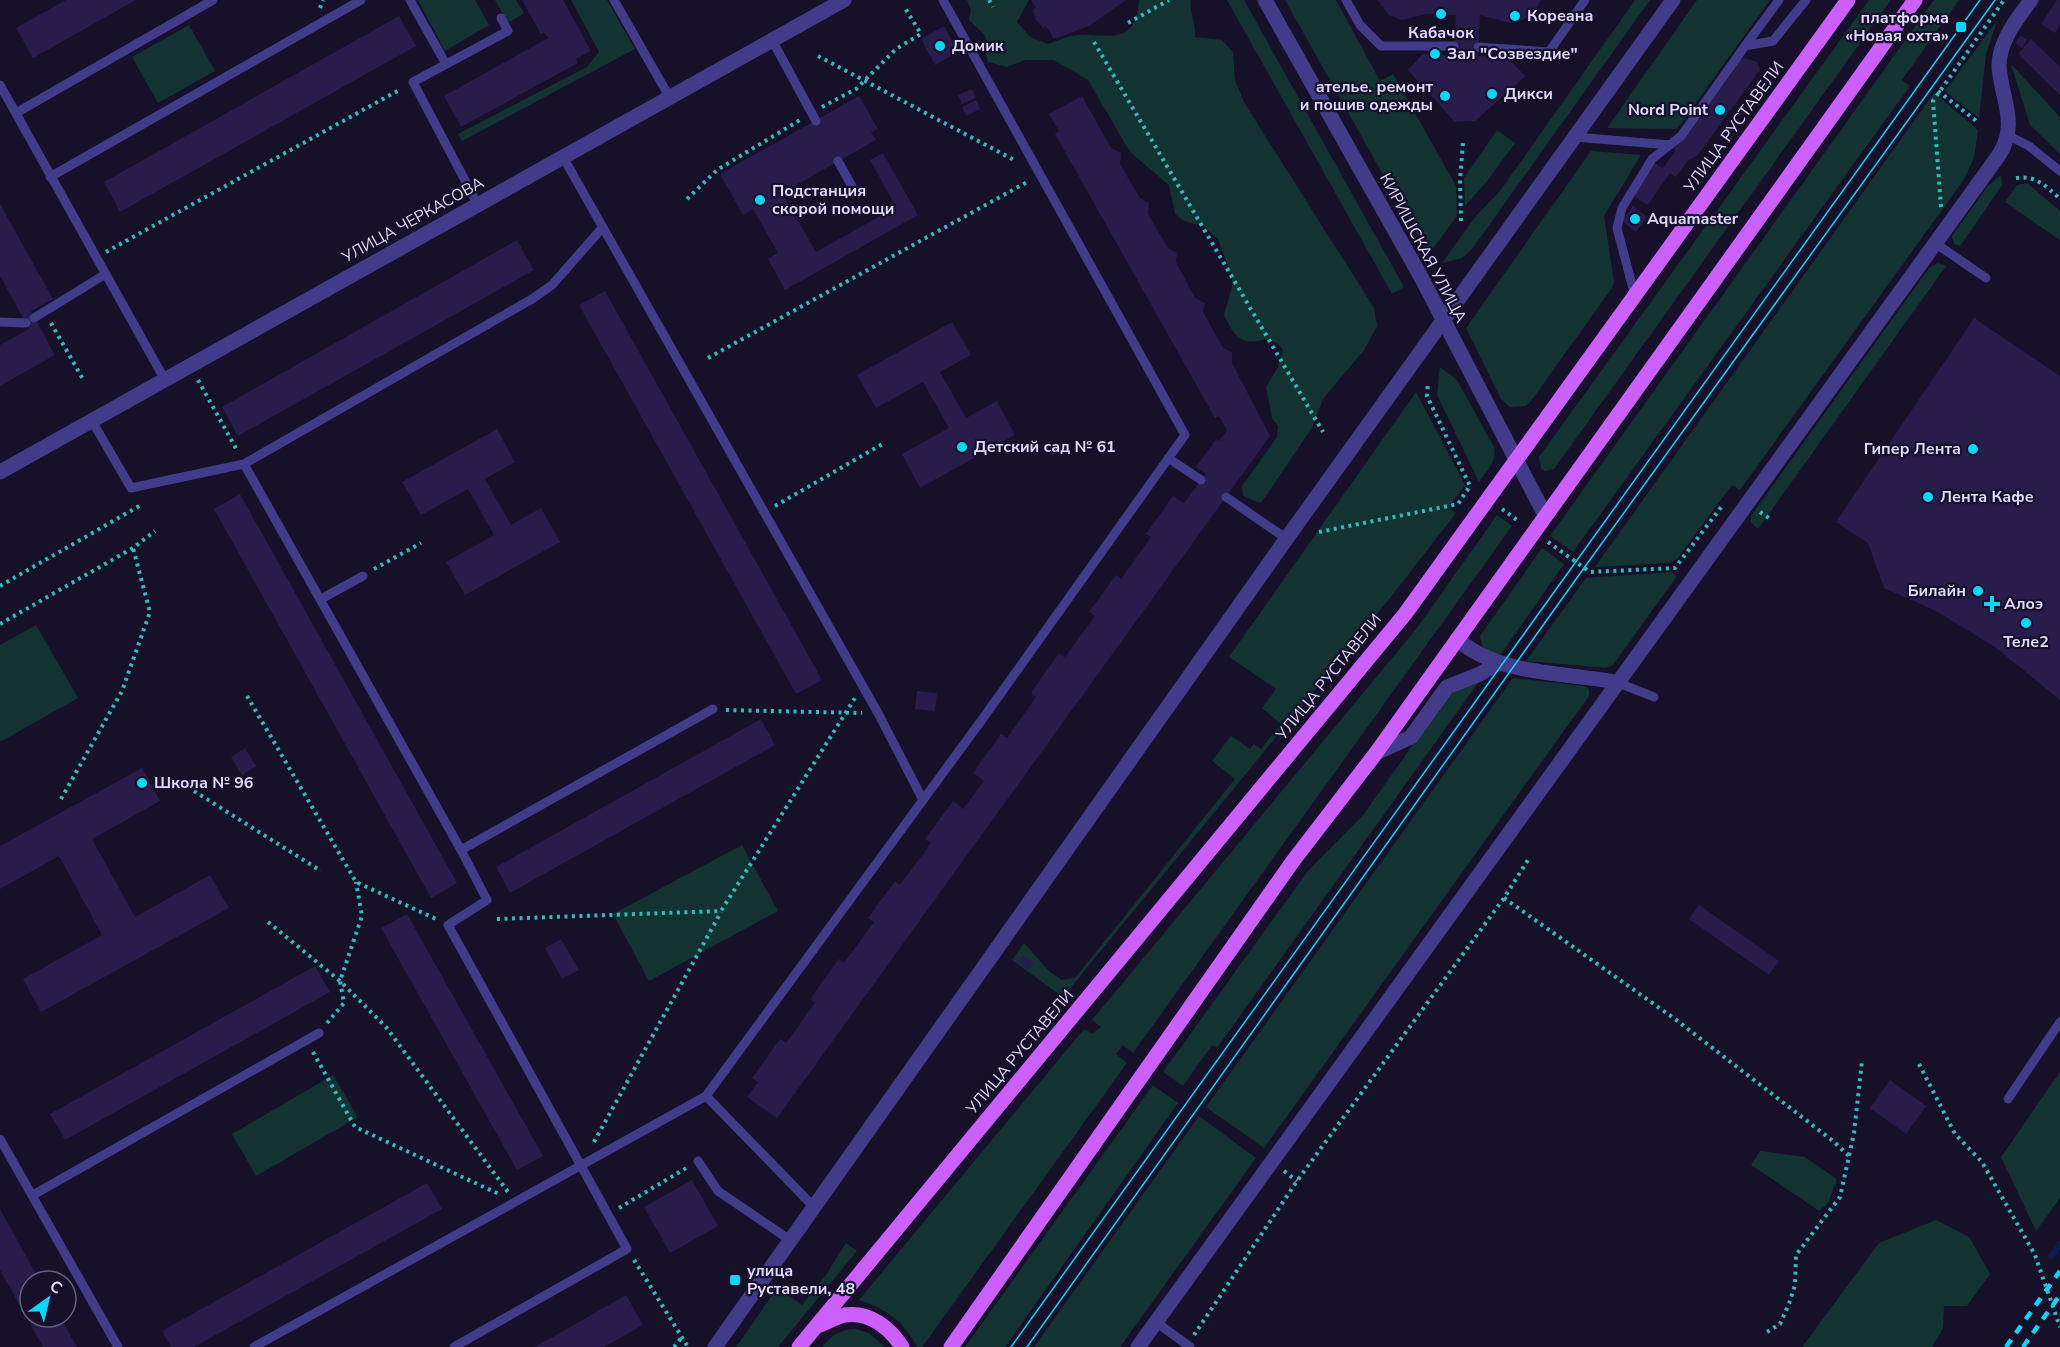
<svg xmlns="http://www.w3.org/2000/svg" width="2060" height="1347" font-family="'Nunito Sans',sans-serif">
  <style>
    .green { fill: #133333 }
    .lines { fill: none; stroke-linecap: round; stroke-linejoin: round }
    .stream { stroke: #0a1d48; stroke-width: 6 }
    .building { fill: #281c4b }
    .path { stroke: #2fbcbc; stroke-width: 4; stroke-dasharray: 3 4.5; stroke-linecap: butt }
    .service { stroke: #423b89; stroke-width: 9 }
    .minor { stroke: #423b89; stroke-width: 15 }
    .primary { stroke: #cc5fff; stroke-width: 15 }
    .tram { stroke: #04d8ff; stroke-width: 1.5 }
    .rail { stroke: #04d8ff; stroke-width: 4.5; stroke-dasharray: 9 8; stroke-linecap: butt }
    .poi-dot { fill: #04d8ff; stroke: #161029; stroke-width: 2 }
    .labels { text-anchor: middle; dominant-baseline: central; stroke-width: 4.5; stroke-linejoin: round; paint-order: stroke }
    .poi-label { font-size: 16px; font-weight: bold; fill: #dfd8ff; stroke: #161029; text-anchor: start }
    .street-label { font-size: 16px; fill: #dfd8ff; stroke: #161029 }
  </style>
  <rect width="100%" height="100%" fill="#161029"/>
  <path class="green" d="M418,0H475L489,25L445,51Z
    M495,0H516L524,13L508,23Z
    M571,0H607L635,49L462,141L458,134L587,67L599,52Z
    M967,0H1029L1017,22L1030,37L1048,44C1058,41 1069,35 1079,35C1113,34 1135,46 1139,0H1191C1189,10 1196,23 1195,37L1222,40L1233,52L1235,80L1245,104L1374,308L1377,326L1364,350L1323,399L1313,426L1261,503L1243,496L1242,486L1277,437L1278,426L1272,418L1266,387L1277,369L1283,350C1268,329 1256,349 1240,338C1233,334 1228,323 1224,315L1232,287V277L1218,239L1203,226L1184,221L1175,214L1169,185L1130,152L1088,80L1054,60H1025L1007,67L988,62L985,53L988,43L984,34L969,20L971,10Z
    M1227,0H1244L1404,287L1392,294Z
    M1285,0H1336L1380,81L1393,74L1456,186L1457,216L1428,255Z
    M1635,0H1650L1472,249L1462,258L1442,263L1476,216L1500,191Z
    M1697,0H1770L1677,129L1607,128Z
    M1869,0H1891L1554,469L1545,471L1541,468L1539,457Z
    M1934,0H1959L1902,80L1910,86L1573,552L1550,536Z
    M1997,21L1986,54L1979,118L1945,91Z
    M189,25L215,71L158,103L132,57Z
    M2011,64L2060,117V154L2030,125Z
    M1934,93L1978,130L1974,158L1965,178L1740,490L1732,485L1677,559L1669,563L1595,567Z
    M1497,130L1515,143L1488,180L1465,206L1464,178Z
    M1591,151L1641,155L1604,216L1614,282L1612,288L1531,401L1526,406L1510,407L1501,399L1466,328Z
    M2001,175L2002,185L1960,246L1954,244L1952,236L1987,187Z
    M2027,183L2060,211V240L2005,202L2017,185Z
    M1938,263L1946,266L1758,529L1751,522V516L1756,509L1929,268Z
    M1440,367L1457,380L1494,447C1497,461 1487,471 1479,482L1437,395Z
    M1416,392L1465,485L1448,508L1456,513L1390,598L1063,997L1012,960L1024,943L1049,971L1062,980L1075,978L1235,779L1212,761L1231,736L1250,749L1254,744L1261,749L1281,724L1262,708L1276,689L1229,657Z
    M1497,515L1512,526L1133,1053L1123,1045L1116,1054L1127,1063L922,1347H917C904,1321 886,1309 859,1300L1084,1029L1092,1034L1101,1027L1092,1020L1417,628Z
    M1542,548L1564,564L1501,654L1495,655L1483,647L1480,636Z
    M1672,572L1677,576L1613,665L1606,668L1526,661L1586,578Z
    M36,625L78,698L0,742V645Z
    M1513,678L1584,686L1589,689V696L1264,1148L1206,1107Z
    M1480,680L1217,1048L1212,1045L1183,1086L1163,1072L1307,872L1364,814L1445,699L1459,688Z
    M742,845L778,911L649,981L613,914Z
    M2060,1072V1198L2036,1231L2001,1157Z
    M333,1075L358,1117L256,1176L232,1134Z
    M1153,1085L1178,1103L1005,1347H965Z
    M1199,1116L1256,1158L1120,1347H1034Z
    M1760,1151L1805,1157L1837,1179L1828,1203L1819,1211L1751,1165Z
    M1936,1220L1969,1237L1990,1274L1967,1306H1944L1943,1328L1932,1347H1802L1879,1243Z
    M846,1243L857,1251L778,1347H736L778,1287L802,1305L826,1275Z
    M855,1329L869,1333L885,1347H822C832,1335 839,1330 855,1329Z"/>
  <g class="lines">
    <path class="stream" d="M2051,1257L2060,1244"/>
  </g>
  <path class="building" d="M66,0H136L33,58L16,28Z
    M522,0H563L591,51L576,59L578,63L461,127L444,96L548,38L544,32L541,34Z
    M1031,0H1126L1089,26L1054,39L1046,26L1043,28L1035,19L1033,9L1036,8Z
    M1377,0H1541L1534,12L1523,20L1510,23L1480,15L1478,56L1505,57L1526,76L1475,121L1455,122L1408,70L1423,54L1454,55L1456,15L1427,14L1402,20L1389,15Z
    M2057,0H2060V25L2055,33L2041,24Z
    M399,16L416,46L120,212L104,182Z
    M944,26L958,52L935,65L921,39Z
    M2021,35L2027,40L2022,48L2015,43Z
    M2031,39L2060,67V95L2018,54Z
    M1744,58L1757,62L1760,70L1697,156L1688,160L1676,177L1670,173L1648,205L1633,196L1655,163L1663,168L1675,151L1673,141L1727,66Z
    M972,89L976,98L962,104L958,95Z
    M859,96L878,129L871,132L876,140L782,193L816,252L896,207L870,160L883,153L918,215L785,290L768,259L778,253L753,209L743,215L720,174Z
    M1082,96L1111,148L1121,153L1120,164L1140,198L1149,203L1148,214L1168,248L1177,253L1176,262L1195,298L1205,303L1203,312L1223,348L1232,352V363L1270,436L777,1118L747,1097L758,1082L752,1078L780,1039L786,1043L815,1003L810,999L839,959L844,963L874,922L868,918L895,881L900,885L931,843L925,839L953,801L963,809L984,781L973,773L1001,734L1007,738L1036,697L1031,693L1059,653L1065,657L1095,616L1089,612L1116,575L1121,579L1151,537L1146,534L1173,496L1184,503L1206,474L1196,467L1216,439L1219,441L1227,430L1219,416L1215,418L1055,134L1059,131L1049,114Z
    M976,100L980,109L966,116L962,107Z
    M0,204L53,299L31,311L55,355L0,386V345L29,329L0,276Z
    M1633,206L1647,217L1636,232L1622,221Z
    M517,240L534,270L238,436L222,407Z
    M605,291L822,680L796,694L579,305Z
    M1974,318L2060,376V700L1995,647L1936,611L1884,588L1868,543L1836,522Z
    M952,322L971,355L940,372L966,418L997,401L1015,435L920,488L902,454L949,428L923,382L876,408L857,375Z
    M497,429L515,462L485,479L511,525L541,508L560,542L465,595L446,562L494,535L468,489L421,515L402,482Z
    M240,494L457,883L431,898L214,509Z
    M917,691L937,693L935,711L915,709Z
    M761,719L775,745L510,893L496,867Z
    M245,748L256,766L242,775L231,757Z
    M142,768L160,801L92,839L135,917L210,875L229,908L41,1012L23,979L102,935L59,856L0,889V846Z
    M1699,905L1779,961L1769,975L1689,919Z
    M407,914L543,1156L517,1170L381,928Z
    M561,939L579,970L562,979L545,948Z
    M1023,955L1034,963L1028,970L1018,962Z
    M315,966L330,992L65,1140L50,1114Z
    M1890,1080L1926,1106L1906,1134L1870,1108Z
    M692,1180L718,1226L670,1253L644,1207Z
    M427,1183L442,1209L194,1347H171L162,1331Z
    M0,1209L40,1281H30V1317H60L77,1347H43L0,1270Z
    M626,1295L643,1325L604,1347H535Z"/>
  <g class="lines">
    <path class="path" d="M989,0L993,7
      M320,8L323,0
      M1128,23L1169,0
      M1094,42L1323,432
      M818,56L1016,161
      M1938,91L1979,123
      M822,107L856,89L896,49L921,34L905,8
      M2016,178C2036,175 2046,186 2060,199
      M687,199L717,170L800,120
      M1941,207L1933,101L2004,0
      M1461,221L1460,180L1463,142
      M106,252L401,89
      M51,323L84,381
      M708,358L1029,181
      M198,380L238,452
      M775,506L884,443
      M1502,509L1517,520
      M1760,512L1772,520
      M1319,532L1458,504L1470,486L1427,396L1428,382
      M1548,542L1590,572L1675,568L1722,506
      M374,569L421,543
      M0,586L141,505
      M0,624L133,548L155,531
      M247,696L356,882L436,919
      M726,710L862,713
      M194,791L321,871
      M61,799L122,691L150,612L133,548
      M1504,898L1675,1019L1833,1141L1849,1156
      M497,919L721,911L855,698
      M268,922L340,981L386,1027L508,1192
      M327,1023L344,1003L340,981L362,916L356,882
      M313,1052L355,1127L501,1195
      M1919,1064L1955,1134L1982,1162L2035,1255L2060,1327
      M594,1142L721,912
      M1284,1171L1297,1181
      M619,1208L688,1167
      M634,1260L688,1347
      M1767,1332L1780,1324L1789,1304L1795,1285L1796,1255L1840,1197L1854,1133L1862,1061
      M1194,1335L1297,1181L1504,898L1528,860
      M674,1347L682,1337"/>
    <path class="service" d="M410,0L446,64
      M614,0L670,98
      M1346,0L1360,25L1381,46H1454
      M772,40L816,121
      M1745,46L1779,0
      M1478,47L1549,52L1585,0
      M0,85L165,380
      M16,113L213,0
      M2009,136L2029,146L2060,171
      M1575,137L1670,145
      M563,157L878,713L923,800
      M838,161L854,190
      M50,177L361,0
      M478,205L413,82L508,31L501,18
      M1935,243L1986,278
      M1635,296L1617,228L1622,208L1652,159L1681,136L1745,46L1773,41L1806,0
      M34,318L104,275
      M0,322L26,323
      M92,421L131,488L244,464L532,299L552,285L603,227
      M1168,458L1201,480
      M244,464L461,850L713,709
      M1226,497L1287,539
      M321,599L363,576
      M1616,682L1654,697
      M706,1096L814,1207
      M2008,1099L2060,1022
      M0,1139L118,1347
      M698,1161L718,1191L790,1240
      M33,1195L319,1033
      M1156,1322L1190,1347
      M254,1347L706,1096L981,721L1185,435L943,0
      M454,1347L627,1249L448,925L487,900L461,850"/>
    <path class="minor" d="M1265,0L1421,277L1545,515
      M0,472L844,0
      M1457,639C1499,676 1563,672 1616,682
      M1376,753L1411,737L1447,687L1480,674L1496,664
      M715,1347L1292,531L1673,0
      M1138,1347L1999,155C2019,123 2001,99 1999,66C1999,41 2017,19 2031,0"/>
    <path class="primary" d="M817,1326C826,1323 836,1317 845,1315C869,1311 890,1328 902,1347
      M799,1347L1405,614L1848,0
      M951,1347L1293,861L1376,753L1915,0"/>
    <path class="tram" d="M1011,1347L1980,0
      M1027,1347L1584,568L1995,0"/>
    <path class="rail" d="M2006,1347L2060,1271
      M2023,1347L2060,1295"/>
  </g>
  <g class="poi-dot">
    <circle cx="1441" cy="14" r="6"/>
    <circle cx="1515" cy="16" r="6"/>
    <rect x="1955" y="21" width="12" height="12" rx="3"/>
    <circle cx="940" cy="46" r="6"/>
    <circle cx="1435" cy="54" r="6"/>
    <circle cx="1492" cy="94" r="6"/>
    <circle cx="1445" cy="96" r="6"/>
    <circle cx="1720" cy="110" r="6"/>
    <circle cx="760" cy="200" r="6"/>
    <circle cx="1635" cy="219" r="6"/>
    <circle cx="962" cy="447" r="6"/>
    <circle cx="1973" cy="449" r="6"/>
    <circle cx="1928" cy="497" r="6"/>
    <circle cx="1978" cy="591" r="6"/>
    <path d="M1989 595h6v6h6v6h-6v6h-6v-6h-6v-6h6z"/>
    <circle cx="2026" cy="623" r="6"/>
    <circle cx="142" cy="783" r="6"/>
    <rect x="729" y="1274" width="12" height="12" rx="3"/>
  </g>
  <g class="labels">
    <g class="poi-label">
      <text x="1527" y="16">Кореана</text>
      <text x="1949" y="18" text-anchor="end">платформа<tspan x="1949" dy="18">«Новая охта»</tspan></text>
      <text x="1441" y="33" text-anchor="middle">Кабачок</text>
      <text x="952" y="46">Домик</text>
      <text x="1447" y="54">Зал "Созвездие"</text>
      <text x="1433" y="87" text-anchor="end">ателье. ремонт<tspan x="1433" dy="18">и пошив одежды</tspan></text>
      <text x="1504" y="94">Дикси</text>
      <text x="1708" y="110" text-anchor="end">Nord Point</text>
      <text x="772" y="191">Подстанция<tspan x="772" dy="18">скорой помощи</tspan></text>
      <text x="1647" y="219">Aquamaster</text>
      <text x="974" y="447">Детский сад № 61</text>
      <text x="1961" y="449" text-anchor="end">Гипер Лента</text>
      <text x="1940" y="497">Лента Кафе</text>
      <text x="1966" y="591" text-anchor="end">Билайн</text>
      <text x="2004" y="604">Алоэ</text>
      <text x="2026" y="642" text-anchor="middle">Теле2</text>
      <text x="154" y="783">Школа № 96</text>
      <text x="747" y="1271">улица<tspan x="747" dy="18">Руставели, 48</tspan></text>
    </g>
    <g class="street-label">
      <text transform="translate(1734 127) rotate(-54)">УЛИЦА РУСТАВЕЛИ</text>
      <text transform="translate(413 220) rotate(-29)">УЛИЦА ЧЕРКАСОВА</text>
      <text transform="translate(1423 248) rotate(62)">КИРИШСКАЯ УЛИЦА</text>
      <text transform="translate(1329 677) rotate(-51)">УЛИЦА РУСТАВЕЛИ</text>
      <text transform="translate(1020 1052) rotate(-50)">УЛИЦА РУСТАВЕЛИ</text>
    </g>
  </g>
  <g transform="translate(48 1299) rotate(34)"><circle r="28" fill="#161029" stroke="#66607f" stroke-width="1.5"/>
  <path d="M0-4.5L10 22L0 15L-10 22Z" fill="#04d8ff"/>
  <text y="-9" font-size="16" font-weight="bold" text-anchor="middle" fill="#dfd8ff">С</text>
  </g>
</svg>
